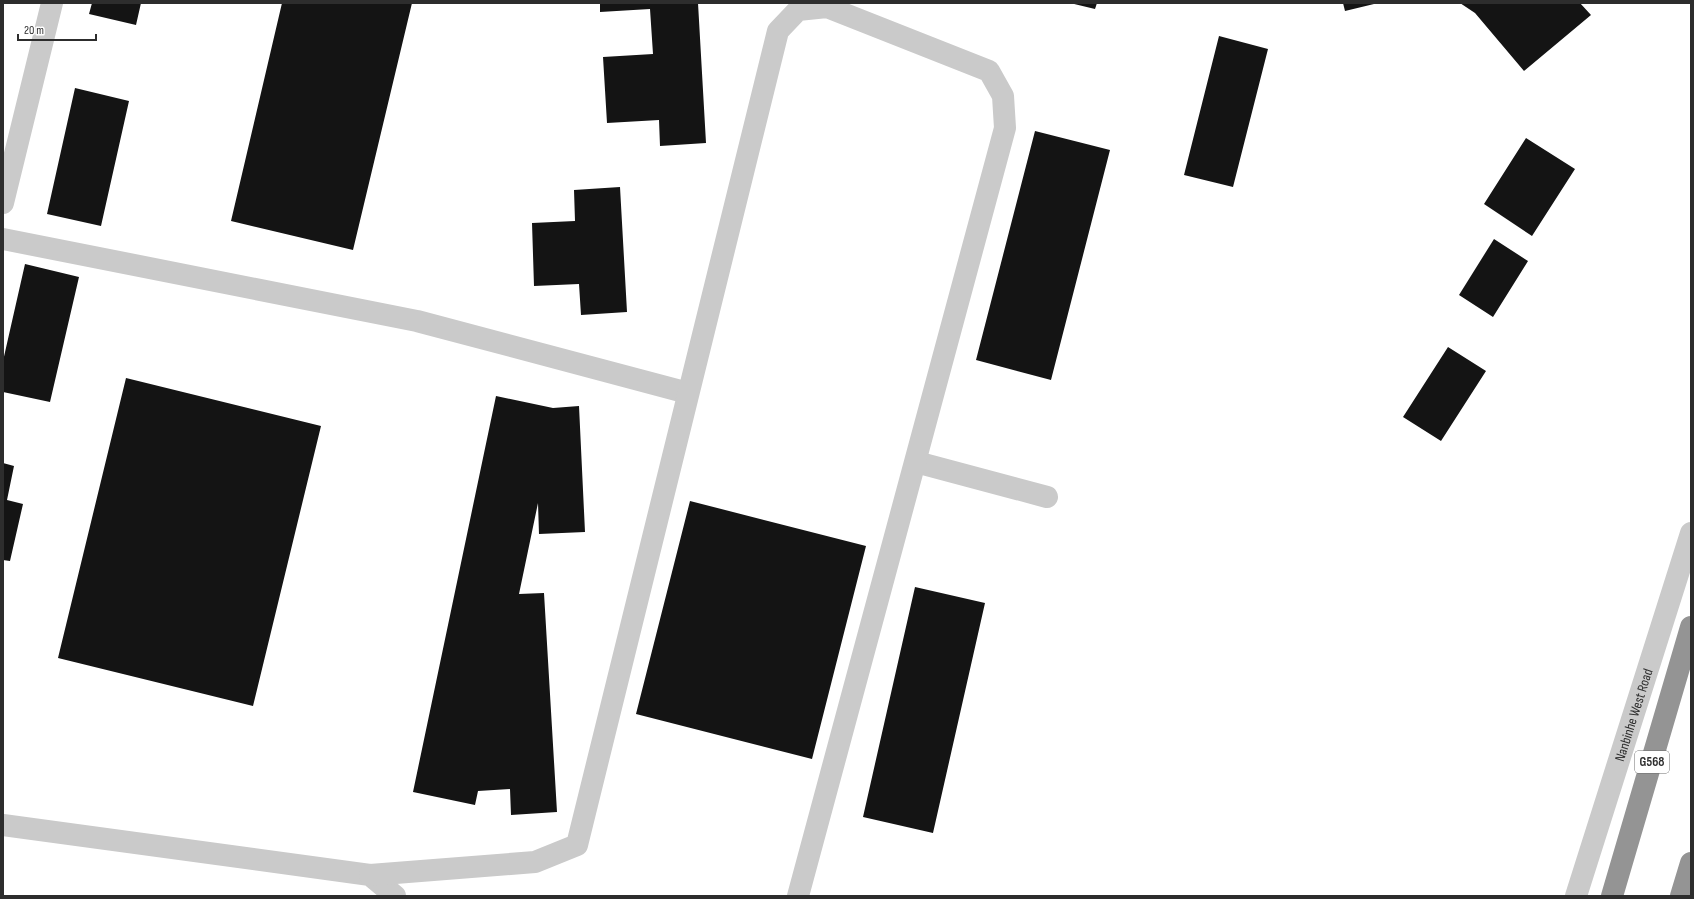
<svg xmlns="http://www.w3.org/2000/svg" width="1694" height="899" font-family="'Sofia Sans Condensed',sans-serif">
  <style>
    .building { fill: #141414 }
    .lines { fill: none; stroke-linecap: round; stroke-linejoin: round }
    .minor { stroke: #cacaca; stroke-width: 22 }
    .highway { stroke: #949494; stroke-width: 22 }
    .labels { text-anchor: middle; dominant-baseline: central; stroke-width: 4; stroke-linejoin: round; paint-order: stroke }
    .shield { fill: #fff; stroke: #6c6c6c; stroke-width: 1 }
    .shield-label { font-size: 13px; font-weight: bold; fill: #2d2d2d }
    .street-label { font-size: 14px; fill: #2d2d2d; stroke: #fff }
  </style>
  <rect width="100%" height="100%" fill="#fff"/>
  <path class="building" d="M92,3H141L136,25L89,14Z
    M282,3H412L353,250L231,221Z
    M600,3H698L706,143L660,146L659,120L607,123L603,57L653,54L650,9L600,12Z
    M1070,3H1097L1095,9Z
    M1343,3H1374V4L1345,11Z
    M1460,3H1580L1591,15L1524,71L1475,13Z
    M1219,36L1268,49L1233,187L1184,175Z
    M75,88L129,101L101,226L47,214Z
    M1035,131L1110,150L1051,380L976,360Z
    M1526,138L1575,169L1532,236L1484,204Z
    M620,187L627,312L581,315L579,284L534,286L532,223L575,221L574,190Z
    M1494,239L1528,261L1493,317L1459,295Z
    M25,264L79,277L50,402L3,392V361Z
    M1448,347L1486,371L1441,441L1403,417Z
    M126,378L321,426L253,706L58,658Z
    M496,396L553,408L579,406L585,532L539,534L538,503L519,594L544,593L557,812L511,815L510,789L478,791L475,805L413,792Z
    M3,463L14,466L7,500L23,504L10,561L3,560Z
    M690,501L866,546L812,759L636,714Z
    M915,587L985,603L933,833L863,817Z"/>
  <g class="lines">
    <g class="minor">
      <path d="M3,203L52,3"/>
      <path d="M3,239L417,321L688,393"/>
      <path d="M916,462L1047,497"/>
      <path d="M3,825L370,875L395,896"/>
      <path d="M370,875L535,862L577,845L778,31L798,10L827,7L989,71L1003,96L1005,128L798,896"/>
      <path id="s1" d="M1576,896L1691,533"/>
    </g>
    <path class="highway" d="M1612,896L1691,627
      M1681,896L1691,863"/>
  </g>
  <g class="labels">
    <rect class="shield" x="1635" y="751" width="34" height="22" rx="3"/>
    <g class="shield-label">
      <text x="1652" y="762">G568</text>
    </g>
    <g class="street-label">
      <text stroke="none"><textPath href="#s1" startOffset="190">Nanbinhe West Road</textPath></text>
    </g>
  </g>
  <rect width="1694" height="899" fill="none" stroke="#2d2d2d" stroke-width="8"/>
  <path d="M18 34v6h78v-6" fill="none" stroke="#2d2d2d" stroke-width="2"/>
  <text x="24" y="34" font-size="12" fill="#2d2d2d" stroke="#ffffff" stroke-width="3" paint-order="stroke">20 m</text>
</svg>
